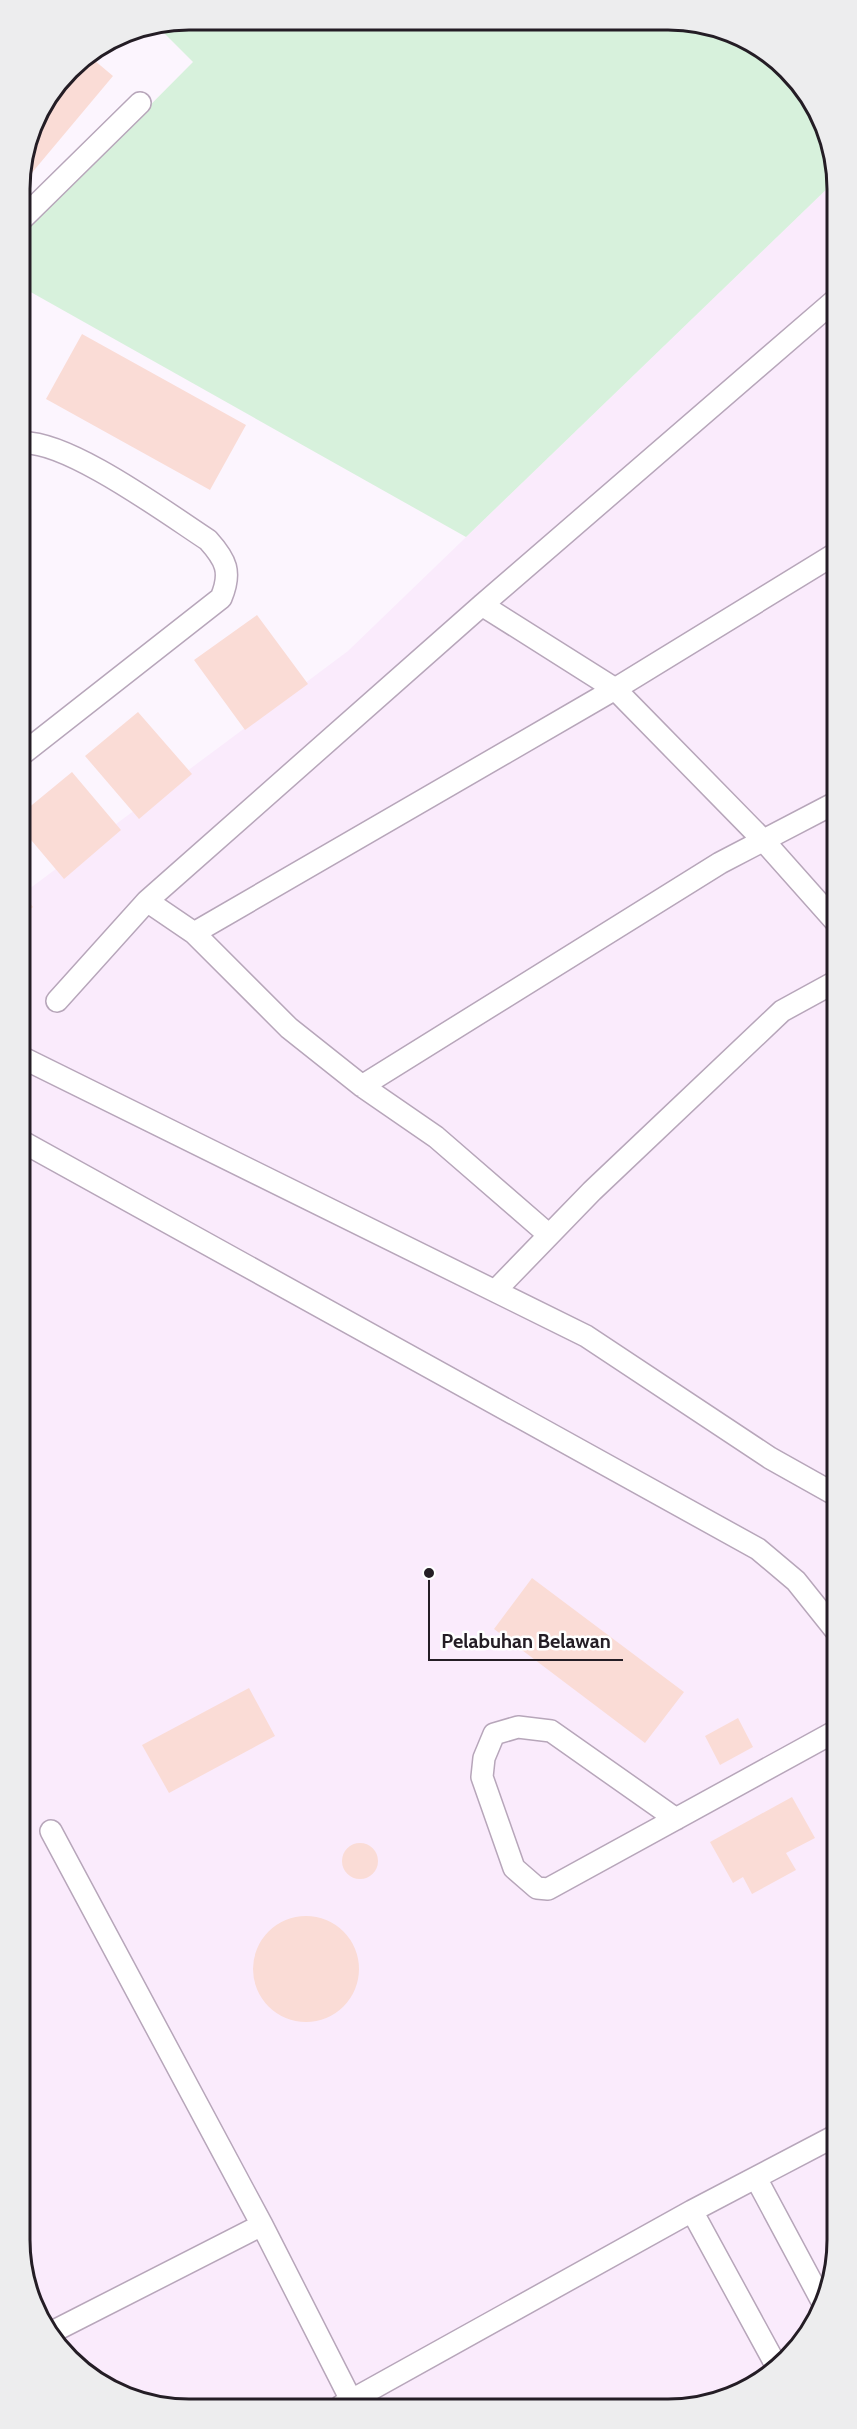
<svg xmlns="http://www.w3.org/2000/svg" width="857" height="2429" font-family="Cabin,sans-serif">
  <style>
    .built { fill: #faebfc }
    .green { fill: #d7f1dc }
    .building { fill: #fadcd6 }
    .lines { fill: none; stroke-linecap: round; stroke-linejoin: round }
    .lane-casing { stroke: #b7a6ba; stroke-width: 24 }
    .lane { stroke: #fff; stroke-width: 21 }
    .rim { fill: none; stroke: #241d25; stroke-width: 3 }
    .leader { fill: none; stroke: #241d25; stroke-width: 2 }
    .callout-dot { fill: #241d25; stroke: #fff; stroke-width: 2 }
    .callout-label { font-size: 20px; text-anchor: middle; font-weight: bold; fill: #241d25; stroke: #fff; stroke-width: 5; stroke-linejoin: round; paint-order: stroke }
  </style>
  <rect width="100%" height="100%" fill="#fcf5fe"/>
  <path class="built" d="M834,182L837,2250L825,2304L796,2351L753,2387L701,2406H157L70,2360L23,2273L21,895L348,651Z"/>
  <path class="green" d="M189,20L701,23L788,70L834,156V182L466,537L20,286V236L193,62L157,26Z"/>
  <path class="building" d="M88,55L113,76L20,187V178L37,114L77,62Z
    M82,334L246,425L210,490L46,399Z
    M257,615L308,684L245,730L194,660Z
    M138,712L192,774L139,819L85,756Z
    M72,772L121,830L64,879L21,828V814Z
    M21,892L33,907L21,917Z
    M532,1578L684,1692L645,1743L494,1629Z
    M249,1688L275,1736L169,1793L142,1745Z
    M738,1718L753,1747L720,1765L705,1736Z
    M792,1797L815,1838L786,1853L796,1870L752,1894L743,1877L733,1883L710,1842Z
    M342 1861a18 18 0 1 1 36 0a18 18 0 1 1-36 0Z
    M253 1969a53 53 0 1 1 106 0a53 53 0 1 1-106 0Z"/>
  <g class="lines">
    <defs>
      <path id="lane" d="M20,221L140,103
        M20,443C65,438 168,514 208,540C226,560 232,572 221,598L21,755
        M482,605L615,689L763,840L835,921
        M147,901L194,933L289,1028L362,1086L436,1137L549,1235
        M194,933L615,689L835,554
        M57,1001L147,901L482,605L834,301
        M21,1057L586,1336L770,1458L836,1495
        M362,1086L720,863L835,803
        M21,1141L758,1549L796,1581L836,1631
        M495,1291L592,1191L782,1011L835,982
        M676,1819L551,1731L518,1727L494,1734L484,1758L482,1777L514,1868L537,1888L548,1889L836,1731
        M51,1831L262,2225L351,2400
        M756,2178L824,2305
        M692,2211L777,2367
        M54,2331L262,2225
        M341,2406L692,2211L837,2135"/>
    </defs>
    <use href="#lane" class="lane-casing"/>
    <use href="#lane" class="lane"/>
  </g>
  <path d="M0 0H857V2429H0ZM189 30H668A159 159 0 0 1 827 189V2240A159 159 0 0 1 668 2399H189A159 159 0 0 1 30 2240V189A159 159 0 0 1 189 30Z" fill="#ededee" fill-rule="evenodd"/>
  <path class="rim" d="M189 30H668A159 159 0 0 1 827 189V2240A159 159 0 0 1 668 2399H189A159 159 0 0 1 30 2240V189A159 159 0 0 1 189 30Z"/>
  <path class="leader" d="M429 1573L429 1660H623"/>
  <circle class="callout-dot" cx="429" cy="1573" r="6"/>
  <g class="callout-label">
    <text x="526" y="1648">Pelabuhan Belawan</text>
  </g>
</svg>
